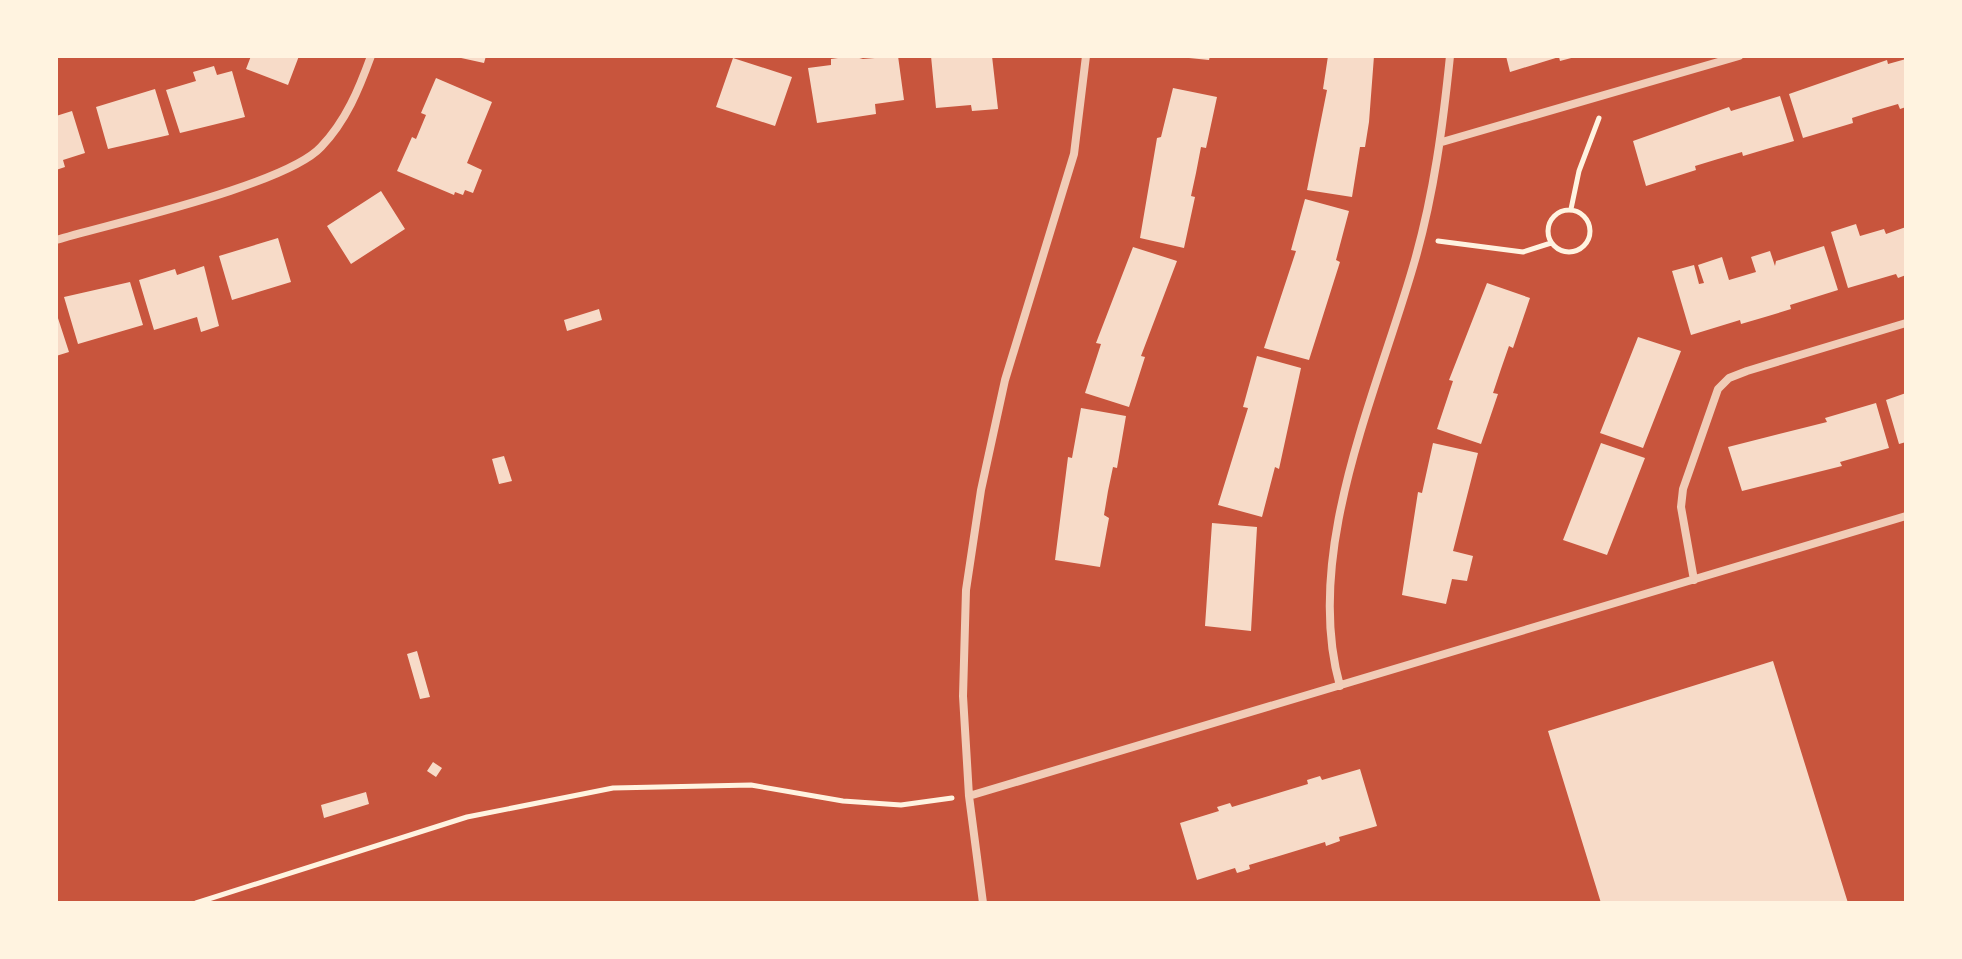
<svg xmlns="http://www.w3.org/2000/svg" width="1962" height="959" font-family="'Archivo Narrow',sans-serif">
  <style>
    .building { fill: #f7dbc8 }
    .lines { fill: none; stroke-linecap: round; stroke-linejoin: round }
    .path { stroke: #fff3e0; stroke-width: 5 }
    .minor { stroke: #f1ccb7; stroke-width: 8 }
  </style>
  <rect width="100%" height="100%" fill="#c8553d"/>
  <path class="building" d="M251,56H299L288,85L246,69Z
    M452,56H486L484,63Z
    M852,56L863,59L898,56L904,100L875,104L876,114L817,123L808,68L831,65V59Z
    M931,56H992L998,109L972,111L971,105L936,108Z
    M1189,56H1210L1209,60L1189,58Z
    M1328,56H1374L1369,122L1365,147H1360L1352,197L1307,190L1327,90L1323,89Z
    M1506,56H1575V57L1560,61L1559,57L1510,72Z
    M733,58L792,77L775,126L716,107Z
    M1906,59V107L1900,109L1898,104L1874,111L1852,118L1853,123L1803,138L1789,94L1887,60L1888,64Z
    M214,66L217,75L232,71L245,117L180,133L166,90L196,81L193,72Z
    M436,78L492,102L467,163L482,170L473,193L465,190L463,195L455,192L454,195L397,171L412,137L416,139L426,115L421,113Z
    M1173,88L1217,97L1206,148L1201,147L1196,173L1191,196L1195,197L1184,248L1140,238L1157,138L1161,137Z
    M155,89L169,135L108,149L96,107Z
    M1780,96L1794,141L1743,156L1742,152L1718,159L1695,166L1696,170L1646,186L1633,141L1729,107L1731,111Z
    M72,111L85,153L63,160L65,167L56,170V116Z
    M381,191L405,229L351,264L327,226Z
    M1305,199L1349,211L1336,260L1340,262L1309,360L1264,348L1296,251L1291,250Z
    M1856,224L1860,236L1884,229L1886,234L1906,227V275L1898,278L1896,274L1848,288L1831,232Z
    M278,238L291,282L232,300L219,256Z
    M1824,246L1838,290L1790,305L1791,309L1765,317L1741,324L1740,320L1691,335L1672,271L1694,265L1699,284L1704,283L1698,265L1722,257L1729,280L1756,272L1751,257L1770,251L1775,266L1776,261Z
    M1133,247L1177,261L1141,356L1145,357L1129,407L1085,393L1101,344L1096,343Z
    M204,266L219,326L201,332L197,317L154,330L139,280L175,269L177,275Z
    M130,282L143,325L78,344L64,297Z
    M1487,283L1530,298L1513,348L1509,346L1501,369L1493,393L1498,394L1481,444L1437,429L1453,381L1449,380Z
    M599,309L602,320L567,331L564,320Z
    M56,312L69,352L56,356Z
    M1638,337L1681,351L1643,448L1600,433Z
    M1257,356L1301,368L1279,469L1275,467L1262,517L1218,505L1248,408L1243,407Z
    M1906,393V442L1899,444L1886,400Z
    M1876,403L1889,448L1840,462L1842,466L1742,491L1728,447L1827,422L1825,418Z
    M1081,408L1126,416L1117,468L1113,467L1108,491L1104,515L1109,518L1100,567L1055,560L1068,457L1072,458Z
    M1433,443L1478,453L1453,551L1473,556L1467,581L1452,579L1446,604L1402,595L1418,492L1422,493Z
    M1601,443L1645,458L1607,555L1563,540Z
    M504,456L512,481L499,484L492,459Z
    M1212,523L1257,527L1251,631L1205,626Z
    M417,651L430,697L420,699L407,654Z
    M1773,661L1848,903H1601L1548,731Z
    M433,762L442,768L436,777L427,771Z
    M1360,769L1377,826L1339,837L1340,841L1326,846L1325,842L1249,865L1250,869L1237,873L1235,868L1197,880L1180,823L1219,811L1217,807L1230,803L1232,807L1308,784L1307,780L1320,776L1322,780Z
    M366,792L369,804L324,818L321,805Z"/>
  <g class="lines">
    <path class="path" d="M1571,209L1579,171L1599,118
      M1548 231a21 21 0 1 1 42 0a21 21 0 1 1-42 0Z
      M1438,241L1523,252L1551,243
      M196,903L467,817L613,788L751,785L843,801L901,805L952,798"/>
    <path class="minor" d="M1442,142L1739,56
      M56,240C113,223 286,185 321,147C346,121 359,89 371,56
      M1694,580L1681,507L1683,489L1718,389L1729,378L1747,371L1906,323
      M1340,686C1302,551 1378,391 1415,260C1434,193 1443,125 1450,56
      M969,796L1906,516
      M983,903L969,796L963,696L966,590L981,490L1005,380L1074,154L1086,56"/>
  </g>
  <rect width="1962" height="959" fill="none" stroke="#fff3e0" stroke-width="116"/>
</svg>
